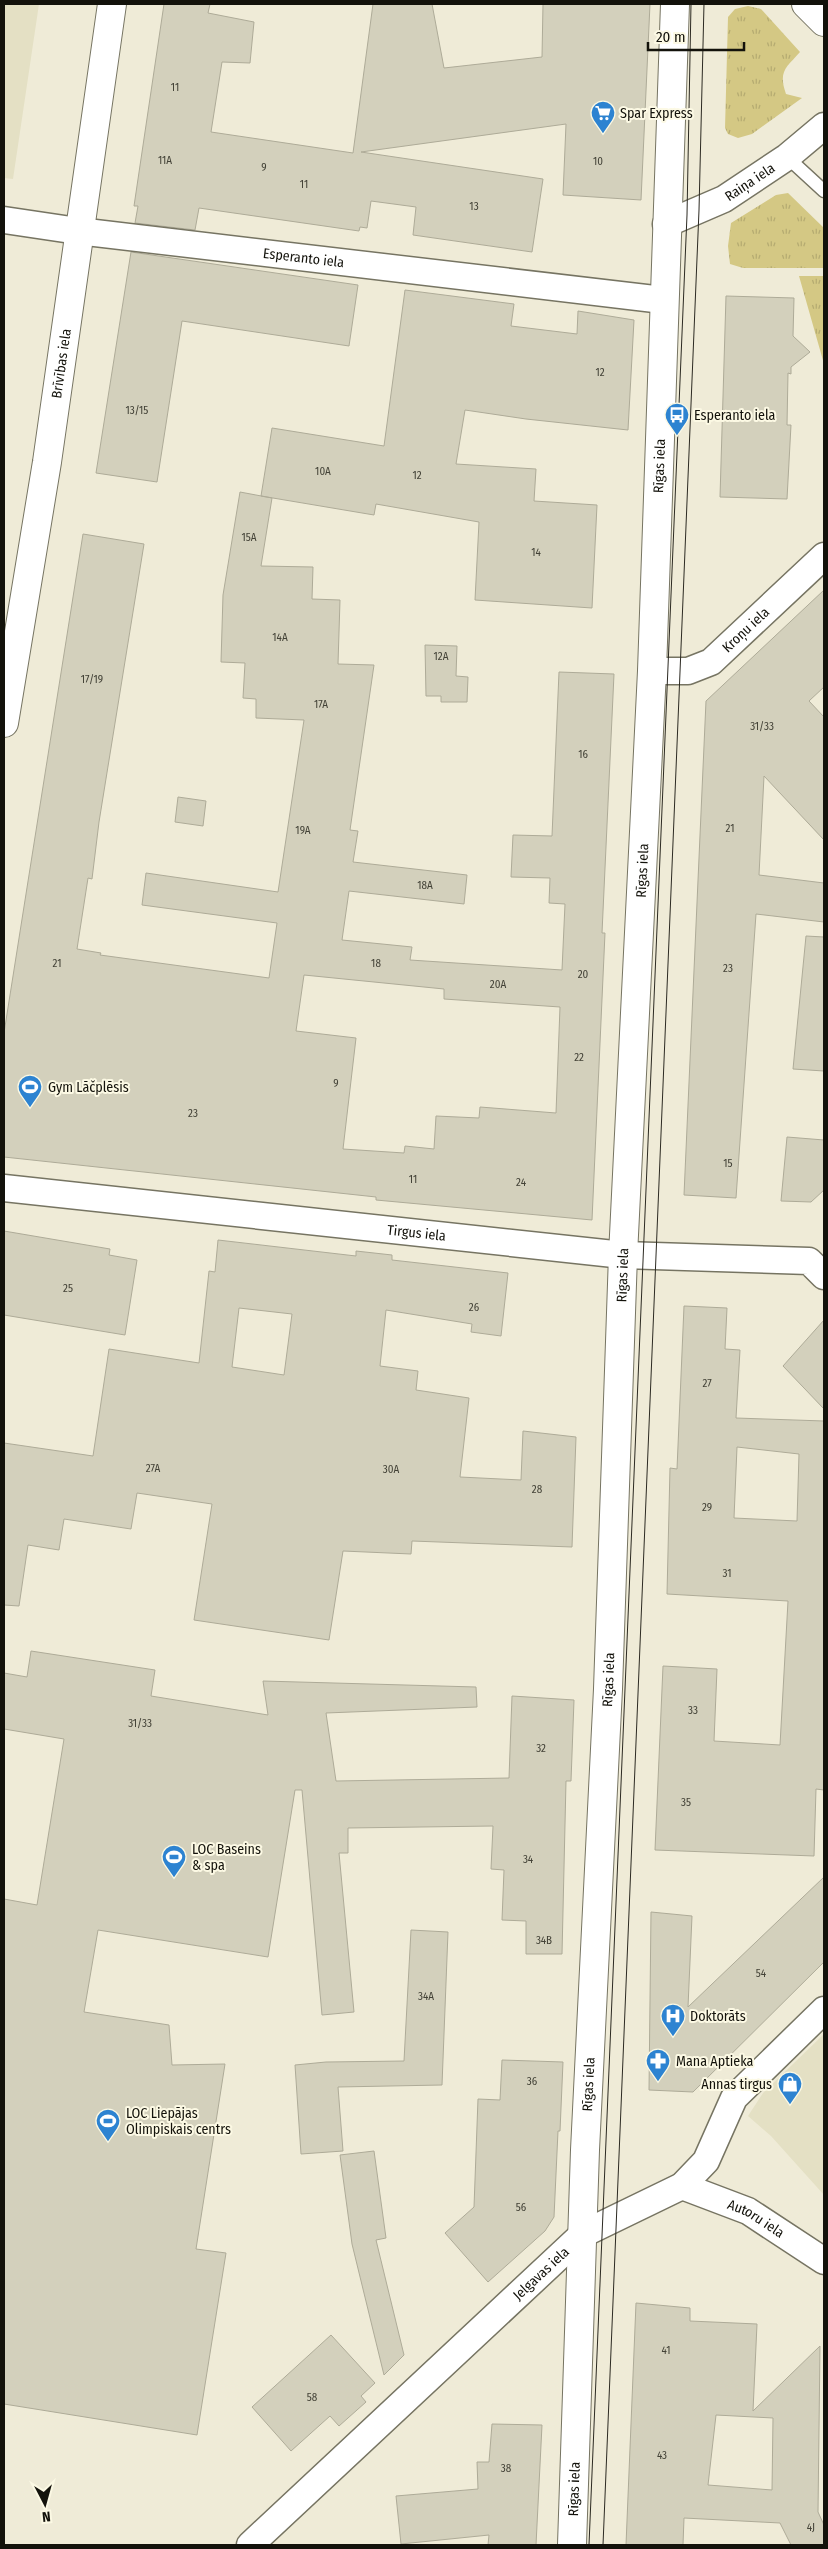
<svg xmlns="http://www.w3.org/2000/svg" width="828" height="2549" font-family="'Fira Sans Condensed',sans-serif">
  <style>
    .built { fill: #e4e0c4 }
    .grass { fill: url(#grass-tufts) }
    .building { fill: #d3d0bc; stroke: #aeab98; fill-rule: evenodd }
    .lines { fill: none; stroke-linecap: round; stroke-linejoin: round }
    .service-casing { stroke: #767462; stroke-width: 15 }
    .minor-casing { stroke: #767462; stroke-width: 29 }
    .tertiary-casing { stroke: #767462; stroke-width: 30 }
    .secondary-casing { stroke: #767462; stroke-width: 30 }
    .service { stroke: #fff; stroke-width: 12 }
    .minor { stroke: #fff; stroke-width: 26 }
    .tertiary { stroke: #fff; stroke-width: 28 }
    .secondary { stroke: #fff; stroke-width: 28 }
    .tram { stroke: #2c2a22; stroke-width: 1 }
    .labels { text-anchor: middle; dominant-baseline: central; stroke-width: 4; stroke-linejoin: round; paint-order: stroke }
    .number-label { font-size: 11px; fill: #434237 }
    .poi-label { font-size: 14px; fill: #13120b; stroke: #fcf9e4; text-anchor: start }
    .street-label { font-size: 14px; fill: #13120b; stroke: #fcf9e4 }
  </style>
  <defs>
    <pattern id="grass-tufts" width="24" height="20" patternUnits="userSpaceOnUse" patternTransform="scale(1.25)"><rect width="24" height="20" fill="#d4c884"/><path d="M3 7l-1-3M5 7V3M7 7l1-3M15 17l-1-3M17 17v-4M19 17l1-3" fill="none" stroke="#b5ab71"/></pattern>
  </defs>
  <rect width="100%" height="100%" fill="#efebd7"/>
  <path class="built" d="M4,4H39L13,179L4,178Z
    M824,2034V2195L771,2136L748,2116L763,2093Z"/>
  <path class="grass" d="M748,6L761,9L800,52C786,68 778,71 786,94L802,98L752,134L738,138L728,134L725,128L728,17L735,9Z
    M788,193L824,228V268H743L730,264L728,246L731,223L776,195Z
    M799,276H824V364Z"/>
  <path class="building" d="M164,4H210L208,13L254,22L250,63L222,62L211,132L353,153L373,4H432L444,68L542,57L543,4H650L641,200L563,195L566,124L361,152L543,179L532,252L413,235L416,207L371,201L367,228L360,227L359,231L199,208L195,230L135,223L138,206H134Z
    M131,252L358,285L349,346L182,321L157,482L96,473Z
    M405,290L514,304L511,326L577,334L578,311L634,320L628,430L526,419L465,410L456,464L536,469L534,501L597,505L592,608L475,600L479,522L376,504L374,515L261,496L272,428L384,446Z
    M726,296L794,298L793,336L810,352L791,367V374L788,373L787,425H791L787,499L720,497Z
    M240,492L272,498L261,566L313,567L312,599L340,600L338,664L374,665L350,830L358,831L353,862L467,875L464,904L349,891L342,940L412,947L410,960L562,970L565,904L549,903L550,878L511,877L513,835L552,836L559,672L614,674L602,933H605L592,1220L376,1200V1197L4,1157V1033L83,534L144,544L99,822L92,879L88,878L77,949L101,953L100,955L269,978L277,923L142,905L146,873L278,892L304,720L256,718V699L243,698L245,663L221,662L223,595ZM304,975L444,989V999L560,1007L556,1113L480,1107L479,1118L436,1116L434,1149L405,1146L404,1153L343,1149L356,1038L296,1031Z
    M824,590V687L809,701L824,717V840L764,776L759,875L824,883V922L756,914L736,1198L684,1195L706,701Z
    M425,645L457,646L456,676L468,677L467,702H441V696H426Z
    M178,797L206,801L203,826L175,822Z
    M806,936L824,937V1071L793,1069Z
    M787,1137L824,1140V1190L811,1202L781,1201Z
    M4,1231L110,1249L109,1255L137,1260L125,1335L4,1315Z
    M218,1240L356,1256V1251L392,1255V1260L508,1273L501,1336L471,1332L472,1324L386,1310L380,1366L418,1371L416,1390L469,1398L460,1477L521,1480L523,1431L576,1437L572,1547L412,1541L411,1554L343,1551L329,1640L194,1620L212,1504L137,1493L131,1529L64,1519L59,1550L28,1545L19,1606L4,1605V1443L93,1456L109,1349L199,1363L209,1271L215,1272ZM239,1308L292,1314L284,1375L232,1367Z
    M684,1306L727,1308L725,1349L740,1350L736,1418L824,1421V1790L816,1789L814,1856L655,1850L663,1666L717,1669L714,1741L780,1745L788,1601L667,1594L670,1468L677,1469ZM737,1447L799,1454L797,1521L734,1518Z
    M824,1320V1409L783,1366Z
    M31,1651L155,1670L151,1696L268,1715L263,1681L476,1687L477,1707L326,1713L336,1781L509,1778L512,1696L574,1700L571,1781H566L562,1954H526V1921L502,1920L504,1870L491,1869L493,1826L348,1828V1853H339L354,2012L322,2015L302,1790H295L268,1957L98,1930L84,2012L169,2025L172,2065L225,2064L196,2249L226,2253L197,2435L4,2404V1899L37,1905L64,1739L4,1729V1673L27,1677Z
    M824,1877V1962L693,2092L649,2090L651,1912L692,1916L688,2007Z
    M411,1930L448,1932L442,2085L338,2087L343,2151L301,2154L295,2065L326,2062L404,2061Z
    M502,2060L563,2062L560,2131H558L554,2217L545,2231L488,2282L445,2233L474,2207L478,2099L500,2100Z
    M374,2151L386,2238L376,2240L404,2355L384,2375L352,2244L340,2155Z
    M636,2303L690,2308V2321L757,2324L753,2411L820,2346L818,2512L824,2525V2545H791L780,2523L684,2518L683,2545H626ZM716,2415L773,2418L772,2490L708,2485Z
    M331,2335L375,2383L361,2396L366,2402L339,2426L330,2416L291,2451L252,2407Z
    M492,2424L542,2425L536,2545H488L489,2535L401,2544L396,2496L478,2489L477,2462H489Z"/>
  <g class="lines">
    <defs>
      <path id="service" d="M787,157L824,191"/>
      <g id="minor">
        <path id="s1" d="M4,220L78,231L663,300"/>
        <path id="s2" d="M666,224L724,199L787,157L824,126"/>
        <path id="s3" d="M652,671H688L711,662L824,556"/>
        <path id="s4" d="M4,1188L623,1255L809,1261L824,1276"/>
        <path id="s5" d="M682,2186L748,2211L824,2261"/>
        <path id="s6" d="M250,2545L583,2234L682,2186L706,2161L734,2098L824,2010"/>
      </g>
      <g id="tertiary">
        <path id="s7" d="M572,2545L585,2150L608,1689L623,1255L652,671L675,4"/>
      </g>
      <g id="secondary">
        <path d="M806,4L824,22"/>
        <path id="s8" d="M4,723L47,462L112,4"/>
      </g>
    </defs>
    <use href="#service" class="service-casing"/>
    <use href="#minor" class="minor-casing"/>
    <use href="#tertiary" class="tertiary-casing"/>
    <use href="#secondary" class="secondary-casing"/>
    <use href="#service" class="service"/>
    <use href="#minor" class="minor"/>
    <use href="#tertiary" class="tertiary"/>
    <use href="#secondary" class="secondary"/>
    <path class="tram" d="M589,2545L687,215L691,4
      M603,2545L699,210L704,4"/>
  </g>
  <defs>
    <symbol id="supermarket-pin" viewBox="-11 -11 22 30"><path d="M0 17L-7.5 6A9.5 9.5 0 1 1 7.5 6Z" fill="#2d83d1" stroke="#fcf9e4"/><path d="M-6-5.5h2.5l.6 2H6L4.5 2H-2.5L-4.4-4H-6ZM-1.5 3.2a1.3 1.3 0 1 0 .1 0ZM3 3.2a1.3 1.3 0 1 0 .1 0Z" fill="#fff"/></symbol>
    <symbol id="bus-pin" viewBox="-11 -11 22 30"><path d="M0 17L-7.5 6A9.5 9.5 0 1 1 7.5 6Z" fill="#2d83d1" stroke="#fcf9e4"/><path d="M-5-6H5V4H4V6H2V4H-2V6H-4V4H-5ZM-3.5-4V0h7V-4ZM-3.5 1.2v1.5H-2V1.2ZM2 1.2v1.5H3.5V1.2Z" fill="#fff"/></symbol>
    <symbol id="stadium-pin" viewBox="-11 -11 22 30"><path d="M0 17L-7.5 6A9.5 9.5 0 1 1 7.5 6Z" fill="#2d83d1" stroke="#fcf9e4"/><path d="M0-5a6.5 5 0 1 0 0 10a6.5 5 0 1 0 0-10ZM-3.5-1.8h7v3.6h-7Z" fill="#fff"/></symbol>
    <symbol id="hospital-pin" viewBox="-11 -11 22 30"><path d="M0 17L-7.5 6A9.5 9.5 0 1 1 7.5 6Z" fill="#2d83d1" stroke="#fcf9e4"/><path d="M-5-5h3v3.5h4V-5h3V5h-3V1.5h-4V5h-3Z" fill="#fff"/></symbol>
    <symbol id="pharmacy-pin" viewBox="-11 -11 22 30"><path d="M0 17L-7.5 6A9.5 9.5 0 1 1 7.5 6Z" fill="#2d83d1" stroke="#fcf9e4"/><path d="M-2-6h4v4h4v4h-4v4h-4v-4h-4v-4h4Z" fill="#fff"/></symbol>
    <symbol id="shop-pin" viewBox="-11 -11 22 30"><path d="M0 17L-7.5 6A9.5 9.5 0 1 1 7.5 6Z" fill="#2d83d1" stroke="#fcf9e4"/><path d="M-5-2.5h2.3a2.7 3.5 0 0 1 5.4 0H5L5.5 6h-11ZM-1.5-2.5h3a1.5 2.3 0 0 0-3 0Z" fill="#fff"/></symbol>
  </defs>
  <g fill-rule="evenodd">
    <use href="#supermarket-pin" x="589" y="99" width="28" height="38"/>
    <use href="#bus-pin" x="663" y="401" width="28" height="38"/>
    <use href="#stadium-pin" x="16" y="1073" width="28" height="38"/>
    <use href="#stadium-pin" x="160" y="1843" width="28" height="38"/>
    <use href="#hospital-pin" x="659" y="2002" width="28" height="38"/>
    <use href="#pharmacy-pin" x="644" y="2047" width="28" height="38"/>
    <use href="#shop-pin" x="776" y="2070" width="28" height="38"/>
    <use href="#stadium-pin" x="94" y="2107" width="28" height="38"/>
  </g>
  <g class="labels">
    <g class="number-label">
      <text x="175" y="87">11</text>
      <text x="165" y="160">11A</text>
      <text x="598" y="161">10</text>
      <text x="264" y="167">9</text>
      <text x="304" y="184">11</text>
      <text x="474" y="206">13</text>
      <text x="600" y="372">12</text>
      <text x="137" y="410">13/15</text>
      <text x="323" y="471">10A</text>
      <text x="417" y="475">12</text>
      <text x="249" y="537">15A</text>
      <text x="536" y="552">14</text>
      <text x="280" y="637">14A</text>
      <text x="441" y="656">12A</text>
      <text x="92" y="679">17/19</text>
      <text x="321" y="704">17A</text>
      <text x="762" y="726">31/33</text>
      <text x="583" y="754">16</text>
      <text x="730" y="828">21</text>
      <text x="303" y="830">19A</text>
      <text x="425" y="885">18A</text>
      <text x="57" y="963">21</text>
      <text x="376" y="963">18</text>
      <text x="728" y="968">23</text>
      <text x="583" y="974">20</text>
      <text x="498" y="984">20A</text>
      <text x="579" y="1057">22</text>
      <text x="336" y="1083">9</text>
      <text x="193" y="1113">23</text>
      <text x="728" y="1163">15</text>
      <text x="413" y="1179">11</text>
      <text x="521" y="1182">24</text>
      <text x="68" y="1288">25</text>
      <text x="474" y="1307">26</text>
      <text x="707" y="1383">27</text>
      <text x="153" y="1468">27A</text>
      <text x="391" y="1469">30A</text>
      <text x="537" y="1489">28</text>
      <text x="707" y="1507">29</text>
      <text x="727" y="1573">31</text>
      <text x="693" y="1710">33</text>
      <text x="140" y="1723">31/33</text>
      <text x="541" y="1748">32</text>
      <text x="686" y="1802">35</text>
      <text x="528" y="1859">34</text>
      <text x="544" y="1940">34B</text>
      <text x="761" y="1973">54</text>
      <text x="426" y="1996">34A</text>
      <text x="532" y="2081">36</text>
      <text x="521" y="2207">56</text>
      <text x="666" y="2350">41</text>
      <text x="312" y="2397">58</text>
      <text x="662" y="2455">43</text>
      <text x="506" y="2468">38</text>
      <text x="811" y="2527">4J</text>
    </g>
    <g class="poi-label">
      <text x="620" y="113">Spar Express</text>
      <text x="694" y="415">Esperanto iela</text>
      <text x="48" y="1087">Gym Lāčplēsis</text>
      <text x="192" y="1849">LOC Baseins<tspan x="192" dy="16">&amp; spa</tspan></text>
      <text x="690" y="2016">Doktorāts</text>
      <text x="676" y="2061">Mana Aptieka</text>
      <text x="772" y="2084" text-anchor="end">Annas tirgus</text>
      <text x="126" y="2113">LOC Liepājas<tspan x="126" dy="16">Olimpiskais centrs</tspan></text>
    </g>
    <g class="street-label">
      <text stroke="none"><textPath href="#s2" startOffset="94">Raiņa iela</textPath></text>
      <text stroke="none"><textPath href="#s1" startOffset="302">Esperanto iela</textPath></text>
      <text stroke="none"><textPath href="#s8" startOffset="364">Brīvības iela</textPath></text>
      <text stroke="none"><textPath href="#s7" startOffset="2081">Rīgas iela</textPath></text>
      <text stroke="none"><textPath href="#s3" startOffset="108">Kroņu iela</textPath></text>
      <text stroke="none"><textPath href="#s7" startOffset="1676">Rīgas iela</textPath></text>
      <text stroke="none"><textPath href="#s4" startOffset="415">Tirgus iela</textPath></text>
      <text stroke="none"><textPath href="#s7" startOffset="1271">Rīgas iela</textPath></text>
      <text stroke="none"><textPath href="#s7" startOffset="866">Rīgas iela</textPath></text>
      <text stroke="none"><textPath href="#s7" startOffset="461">Rīgas iela</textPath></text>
      <text stroke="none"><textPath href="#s5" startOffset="81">Autoru iela</textPath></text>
      <text stroke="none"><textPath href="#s6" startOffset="398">Jelgavas iela</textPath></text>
      <text stroke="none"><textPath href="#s7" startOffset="56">Rīgas iela</textPath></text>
    </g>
  </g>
  <rect width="828" height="2549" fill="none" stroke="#13120b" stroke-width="10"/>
  <g transform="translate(45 2504) rotate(174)" stroke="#fcf9e4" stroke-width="4" paint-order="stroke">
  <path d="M0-4L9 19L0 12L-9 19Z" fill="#13120b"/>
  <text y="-8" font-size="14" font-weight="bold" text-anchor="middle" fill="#13120b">N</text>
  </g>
  <path d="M648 42v8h96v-8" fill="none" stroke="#13120b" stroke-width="2.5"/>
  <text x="656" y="42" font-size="15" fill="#13120b" stroke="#fcf9e4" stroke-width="4" paint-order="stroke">20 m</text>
</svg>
